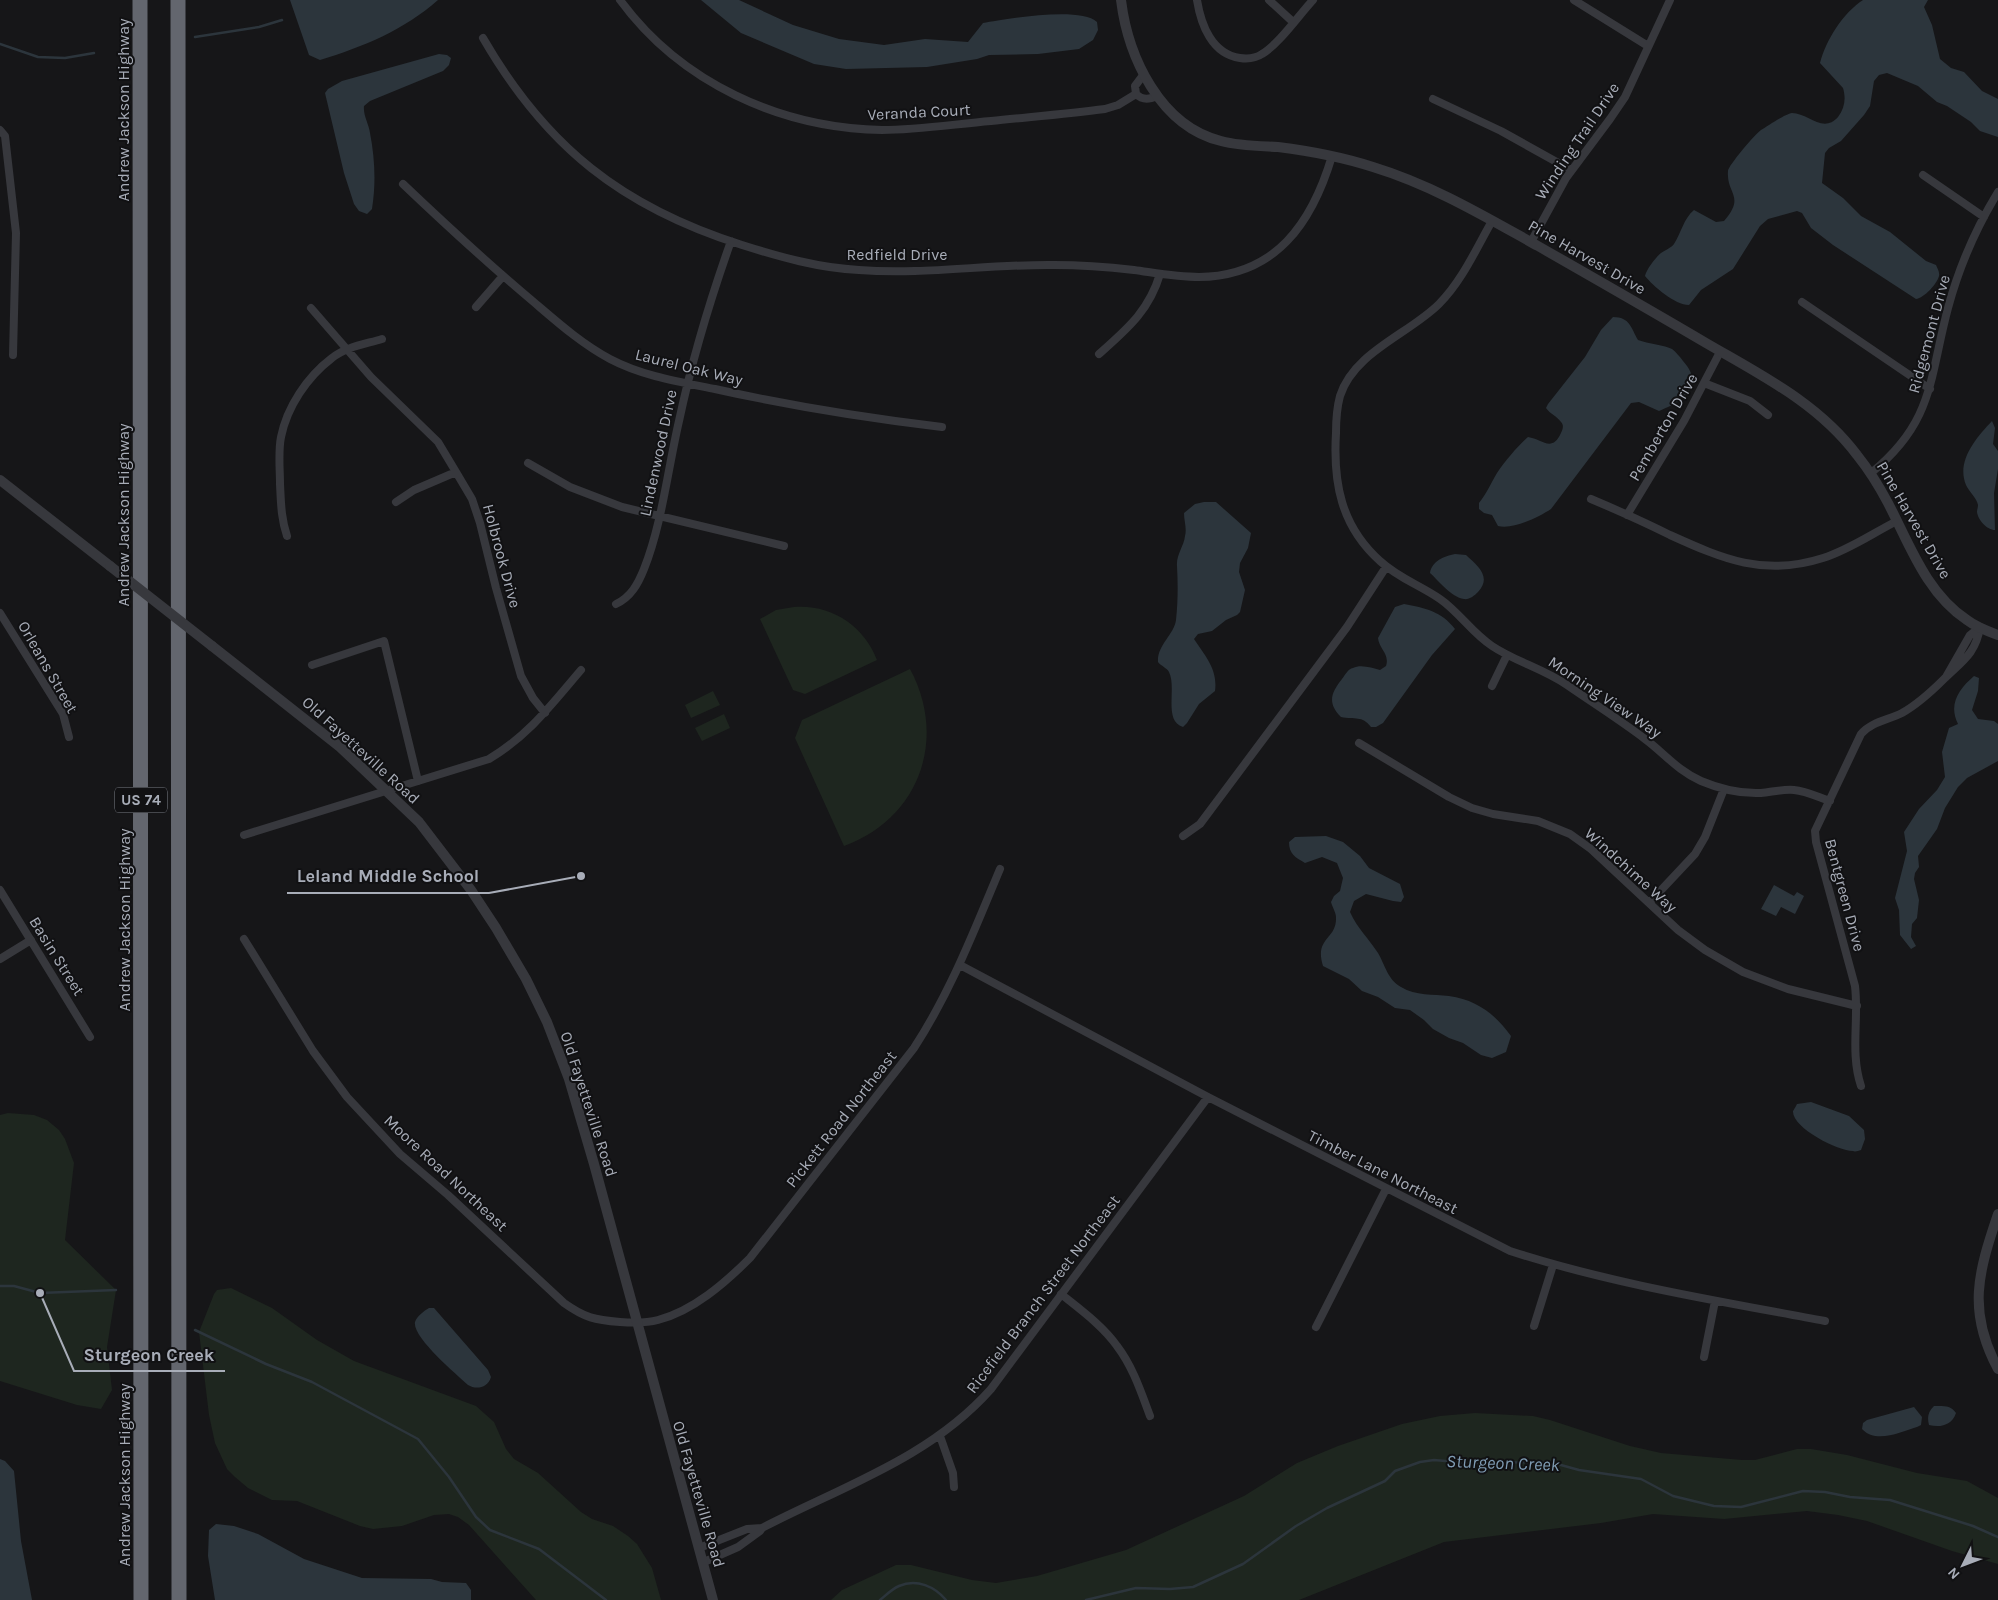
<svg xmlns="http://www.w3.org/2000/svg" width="1998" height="1600" font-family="Karla,sans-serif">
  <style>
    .green { fill: #1e261f }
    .water { fill: #2c353c }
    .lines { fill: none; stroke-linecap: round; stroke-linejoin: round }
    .stream { stroke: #2c353c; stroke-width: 2.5 }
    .minor { stroke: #37383d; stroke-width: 8 }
    .tertiary { stroke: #37383d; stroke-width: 10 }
    .motorway { stroke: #63666e; stroke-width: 15 }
    .tertiary-bridge { stroke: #37383d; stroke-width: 10 }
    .labels { text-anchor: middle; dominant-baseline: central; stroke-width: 4; stroke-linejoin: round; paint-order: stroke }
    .shield { fill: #111113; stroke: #7b7e86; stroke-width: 1 }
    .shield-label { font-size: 15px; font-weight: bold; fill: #a8adb8 }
    .street-label { font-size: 16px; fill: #a8adb8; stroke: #111113 }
    .water-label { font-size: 18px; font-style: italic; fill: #7f9bb3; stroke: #111113 }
    .leader { fill: none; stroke: #a8adb8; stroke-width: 2 }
    .callout-dot { fill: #a8adb8; stroke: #111113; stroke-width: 2 }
    .callout-label { font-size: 18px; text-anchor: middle; font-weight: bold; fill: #a8adb8; stroke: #111113; stroke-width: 4; stroke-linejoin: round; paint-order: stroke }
  </style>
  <rect width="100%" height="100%" fill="#161618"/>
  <path class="green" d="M794,607C830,604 864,625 877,660L805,694L793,690L760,619L776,610Z
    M910,669C948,739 919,819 844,846L795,738L802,720Z
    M713,691L720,705L691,718L685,705Z
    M724,714L730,728L702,741L695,728Z
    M8,1113L34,1115L47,1120L59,1130L65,1139L74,1163L65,1240L116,1290L107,1347L112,1390L101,1409L77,1405L0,1381V1115Z
    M231,1288L272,1308L317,1340L354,1361L476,1406L494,1422L506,1449L514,1459L538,1473L581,1512L592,1519L613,1526L628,1536L637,1544L652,1568L661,1600H536L469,1525L458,1517L449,1514L434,1515L402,1526L373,1529L360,1526L297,1501L272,1500L248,1488L235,1477L227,1469L215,1443L209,1415L199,1332L214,1294L217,1290Z
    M1475,1413L1533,1416L1550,1420L1630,1446L1661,1453L1742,1460H1755L1797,1449H1811L1847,1455L1917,1473L1967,1481L1998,1498V1564L1952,1551L1867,1521L1838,1515L1807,1511L1724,1519L1653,1514L1601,1523L1444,1542L1299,1600H831L842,1590L896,1565H911L972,1580L996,1583L1037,1576L1126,1550L1244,1496L1297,1463L1338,1446L1402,1424L1440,1416Z"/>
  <path class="water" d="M290,0H438C404,30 363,47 320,60L309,55Z
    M701,0H739L793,25L839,39L884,45L925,39L968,42L983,23C1006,19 1080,6 1097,22L1098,30L1093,40L1079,49L1038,54L989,55L977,59L927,67L846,69L814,64L741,33Z
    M1863,0H1928L1924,7L1932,25L1940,59L1951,68L1964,72L1982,91L1998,99V137L1980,131L1971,122L1947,106L1937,102L1918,86L1887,73L1879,75L1874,81L1870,106L1864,115L1841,141L1829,148L1825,153L1822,183L1843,198L1861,216L1890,232L1926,261L1936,265C1937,268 1940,272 1939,276C1937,284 1924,298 1916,299L1833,245L1811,228L1802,213L1797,211L1768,219L1760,226L1733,269L1701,290L1689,305C1675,305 1653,286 1645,276C1646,270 1656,257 1661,253C1665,250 1671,248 1674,244C1681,233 1684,218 1694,210L1716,222L1724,221C1746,196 1726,194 1728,171C1728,166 1756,133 1761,130C1768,126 1785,114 1792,113C1808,113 1823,134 1838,117C1845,108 1846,98 1843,88L1820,63C1826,40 1843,13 1863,0Z
    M439,54L447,55L451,58L449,65L443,71L370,101L364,106C363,116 369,124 370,133C375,159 376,184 372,209L367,214L359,211L354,204L344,173L325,93L328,89L342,81Z
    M1613,317C1630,317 1631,328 1638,340C1648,344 1665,345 1672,349C1676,352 1680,357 1683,361C1706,386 1682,402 1659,411L1639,402L1631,403L1551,509C1539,517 1513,530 1498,526L1492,515L1484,513L1479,509V503C1487,493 1491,483 1497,473C1506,460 1517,447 1528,437C1542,439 1552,453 1561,433C1563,429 1564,425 1561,422C1557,416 1550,414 1546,408L1548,404L1585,357L1601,330Z
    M1992,421L1995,428L1993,444L1998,451V469L1994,493L1995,530C1987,530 1978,520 1977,512C1977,510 1978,507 1978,505C1977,498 1969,492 1966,485C1956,461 1976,438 1992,421Z
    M1204,502H1216L1251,533L1248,548L1240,563L1239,572L1245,590L1240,612L1237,615L1226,620L1212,631L1198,634L1194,639C1205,656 1218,669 1215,691L1199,704L1187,723L1183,727C1163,721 1177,688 1169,672C1167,668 1161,666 1158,662C1157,645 1174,635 1176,620C1178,602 1178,584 1177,566C1176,555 1184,546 1185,536C1187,528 1184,521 1184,513L1195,504Z
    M1455,554L1466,555C1478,566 1492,577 1478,592C1474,596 1469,600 1464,599C1451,597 1439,581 1430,573C1432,561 1444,556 1455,554Z
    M1404,604C1425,608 1441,611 1455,629L1432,655L1383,723L1376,727H1371C1362,715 1355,720 1341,717C1327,703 1331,693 1342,679C1345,675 1348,669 1353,668C1361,664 1372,668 1380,670L1386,666C1390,654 1379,649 1378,638L1395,607Z
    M1974,676L1979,678L1978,691L1972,710L1978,719L1994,721L1998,724V761L1967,778L1958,787L1945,808L1937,829L1918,856L1919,867L1915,873L1914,879L1919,900L1917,918L1912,924L1911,937L1916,946L1911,949L1900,935L1899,910L1895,898L1907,851L1904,832L1919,809L1937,790L1945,777L1942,752L1949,728L1958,724C1948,704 1959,689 1974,676Z
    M1326,836L1343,842L1360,856L1369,868L1400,884L1404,897L1401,902L1393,901L1366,894L1354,901L1350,912C1357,928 1369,939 1378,953C1385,965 1388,980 1401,987C1416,996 1433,994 1449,996C1477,1000 1495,1014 1511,1036L1506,1052L1492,1058L1481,1055L1463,1043L1449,1038L1433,1029L1424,1020L1410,1010L1395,1008L1378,997L1362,991L1349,979L1323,966C1314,937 1337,940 1336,917C1336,913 1332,906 1331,902L1334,896L1340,891L1343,878L1337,863L1322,857L1305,863C1295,857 1289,854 1289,842L1295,837Z
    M1774,885L1794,896L1797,892L1804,896L1795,914L1781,907L1776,916L1761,909Z
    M1811,1102L1849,1116L1864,1130L1865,1139L1861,1150C1858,1151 1855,1152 1853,1151C1838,1151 1792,1128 1793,1111C1794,1110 1797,1104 1797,1104Z
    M429,1308H434L488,1370L491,1377C488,1388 476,1390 468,1385C456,1374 412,1337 415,1322C417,1316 424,1311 429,1308Z
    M1934,1406C1943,1406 1951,1405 1956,1413C1952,1425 1941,1428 1929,1425C1927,1417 1928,1412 1934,1406Z
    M1914,1407L1922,1417L1921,1425L1917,1427C1901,1432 1876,1444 1862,1429L1863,1423L1867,1420Z
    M0,1459L5,1461L14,1471L21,1541L32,1600H0Z
    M216,1524L234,1526L258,1534L304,1559L362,1578L431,1579L442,1582L466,1583L471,1590V1600H215L208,1556L209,1530Z"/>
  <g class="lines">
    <path class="stream" d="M195,37L259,27L282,20
      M0,44L38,57L65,58L94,53
      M0,1286H14L40,1293L116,1290
      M195,1330L266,1364L312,1382L418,1439L449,1477L476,1517L490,1530L539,1549L606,1600
      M880,1600C886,1595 892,1589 899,1586C917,1578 935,1587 946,1600
      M1086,1600L1136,1588L1170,1589L1193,1587L1243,1564L1296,1526L1327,1508L1385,1481L1395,1471L1420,1462L1434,1460L1468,1463L1550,1462L1579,1470L1641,1479L1673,1496L1714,1506L1741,1507L1803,1491L1825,1492L1850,1497L1890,1500L1973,1526L1998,1537"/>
    <path class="minor" d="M620,0C681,83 780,128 882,130C918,130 955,124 991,121C1029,117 1067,114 1105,109L1118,105L1136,94
      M1197,0C1201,25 1212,54 1240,58C1247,59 1256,58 1262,54C1279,44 1299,15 1313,0
      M1269,0L1293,22
      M1574,0L1648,46
      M483,38C546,147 622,207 742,245C780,257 819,268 859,270C924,275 989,264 1054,265C1081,265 1108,267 1134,270C1156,273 1177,277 1199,277C1276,276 1312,223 1332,156
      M1144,74L1135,86L1136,94C1143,101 1150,99 1158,96
      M1433,99L1501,131L1571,170
      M0,130L5,136L16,233L13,355
      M1923,175L1984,217
      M403,184C444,223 485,261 529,298C555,320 580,343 610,359C642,376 680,382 715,389C791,406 866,418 942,427
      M1492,221C1476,249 1462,281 1439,304C1409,334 1354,352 1340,396C1337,407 1336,421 1336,433C1333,483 1341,526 1380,561C1398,578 1420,585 1440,599C1459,612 1472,633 1492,646C1516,662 1542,668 1567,685C1593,703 1620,720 1645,739C1664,753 1678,771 1701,781C1720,789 1740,794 1761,793C1772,792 1783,789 1794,790C1806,791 1818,797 1830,801
      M1531,242L1566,178L1610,119L1625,97L1670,0
      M1802,302L1930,389
      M476,307L503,276
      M311,308L371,377L438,442L456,472L472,499L480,523L496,588L521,676L533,698L545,713
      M1099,354C1127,329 1149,311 1160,274
      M1704,383L1750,401L1768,415
      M528,463L570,487L622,507L784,546
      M1871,473C1934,422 1929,379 1948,308C1959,267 1976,228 1998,192
      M1591,499C1617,510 1644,522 1670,535C1723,559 1764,577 1823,558C1849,550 1873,533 1897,521
      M396,502L414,490L456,472
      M1627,515L1684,421L1720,352
      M287,536C281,518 281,503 280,484C280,469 278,452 281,437C287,407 307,377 332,358C345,347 366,344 382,339
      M616,604C631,597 638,584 644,569C662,524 668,468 679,421C692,360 710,300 731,241
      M0,613L63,714L69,737
      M312,665L384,641L418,781
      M1946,677L1970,635L1980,627
      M1492,686L1507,655
      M1359,743L1449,797L1472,808L1493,814L1538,821L1570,834L1591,849L1678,930L1705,950L1743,972L1788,989L1857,1006
      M244,835L489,759C529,735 551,705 581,670
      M1183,836L1200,824L1347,627L1386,567
      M0,890L90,1037
      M1649,903L1695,854L1705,837L1724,789
      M244,939L313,1051L347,1097L400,1154L448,1195L564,1303C585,1318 595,1320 620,1322C633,1323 647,1323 658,1320C693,1311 725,1283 750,1258L914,1048C951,991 974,931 1000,869
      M0,959L31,940
      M960,965L1208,1097L1510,1251C1612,1284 1719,1301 1825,1321
      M1861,1086C1850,1053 1859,1020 1855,986L1816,842L1815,831L1861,734C1871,722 1888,720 1902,713C1918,704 1931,692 1944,679C1961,662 1976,654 1980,627
      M1061,1294C1081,1310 1103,1326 1117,1346C1133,1367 1141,1392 1150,1416
      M1534,1326L1553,1265
      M1316,1327L1386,1189
      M1704,1357L1715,1301
      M940,1436L953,1473L954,1487
      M699,1548L747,1529L762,1528C841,1487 930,1458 991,1389L1208,1097
      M704,1562L738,1547L760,1531L762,1528"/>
    <path class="tertiary" d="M1121,0C1128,57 1160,126 1221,141C1239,146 1259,146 1278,147C1310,151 1342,157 1373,167C1432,185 1484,216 1538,246C1594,278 1650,310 1706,343C1761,375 1818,403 1857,455C1869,470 1879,486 1888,503C1909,543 1926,593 1967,620C1976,627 1987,631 1998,635
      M0,480L110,566
      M212,646L340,747L419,822L471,890L496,928L526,979L547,1022L569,1079L594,1164L713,1600
      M1998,1214C1978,1273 1967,1311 1998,1369"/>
    <path class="motorway" d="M140,0L141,1600
      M178,0L179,1600"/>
    <path class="tertiary-bridge" d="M110,566L212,646"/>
  </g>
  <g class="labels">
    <rect class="shield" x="115" y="787.5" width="52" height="25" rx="4"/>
    <g class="shield-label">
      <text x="141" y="800">US 74</text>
    </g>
    <g class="street-label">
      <text transform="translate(123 110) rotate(-90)">Andrew Jackson Highway</text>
      <text transform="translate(919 112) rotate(-3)">Veranda Court</text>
      <text transform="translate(1577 141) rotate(-56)">Winding Trail Drive</text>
      <text x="897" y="254">Redfield Drive</text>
      <text transform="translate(1587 257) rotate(30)">Pine Harvest Drive</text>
      <text transform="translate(1929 334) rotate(-75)">Ridgemont Drive</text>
      <text transform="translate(689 367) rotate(14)">Laurel Oak Way</text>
      <text transform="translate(1663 427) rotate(-60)">Pemberton Drive</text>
      <text transform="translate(658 453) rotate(-78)">Lindenwood Drive</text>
      <text transform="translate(123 515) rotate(-90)">Andrew Jackson Highway</text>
      <text transform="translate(1914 520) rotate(60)">Pine Harvest Drive</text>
      <text transform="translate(502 556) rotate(75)">Holbrook Drive</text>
      <text transform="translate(48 667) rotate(60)">Orleans Street</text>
      <text transform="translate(1605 697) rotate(34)">Morning View Way</text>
      <text transform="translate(361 750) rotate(42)">Old Fayetteville Road</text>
      <text transform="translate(1631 870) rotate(42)">Windchime Way</text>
      <text transform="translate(1845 895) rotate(75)">Bentgreen Drive</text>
      <text transform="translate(124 920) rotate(-90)">Andrew Jackson Highway</text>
      <text transform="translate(57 956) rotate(58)">Basin Street</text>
      <text transform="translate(589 1104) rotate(72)">Old Fayetteville Road</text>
      <text transform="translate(841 1119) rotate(-52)">Pickett Road Northeast</text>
      <text transform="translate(1383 1172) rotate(27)">Timber Lane Northeast</text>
      <text transform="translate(446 1173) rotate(43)">Moore Road Northeast</text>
      <text transform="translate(1043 1294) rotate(-53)">Ricefield Branch Street Northeast</text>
      <text transform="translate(124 1475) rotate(-90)">Andrew Jackson Highway</text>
      <text transform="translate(699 1494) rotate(74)">Old Fayetteville Road</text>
    </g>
    <g class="water-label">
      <text transform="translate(1503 1463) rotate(2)">Sturgeon Creek</text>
    </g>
  </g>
  <path class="leader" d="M581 876L489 893H287M40 1293L74 1371H225"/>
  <g class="callout-dot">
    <circle cx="581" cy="876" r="5"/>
    <circle cx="40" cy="1293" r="5"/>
  </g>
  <g class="callout-label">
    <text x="388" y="882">Leland Middle School</text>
    <text x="149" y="1361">Sturgeon Creek</text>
  </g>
  <g transform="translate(1963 1565) rotate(228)" stroke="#111113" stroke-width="4" paint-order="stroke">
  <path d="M0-4L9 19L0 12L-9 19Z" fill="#a8adb8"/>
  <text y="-8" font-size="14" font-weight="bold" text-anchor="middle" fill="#a8adb8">N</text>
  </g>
</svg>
